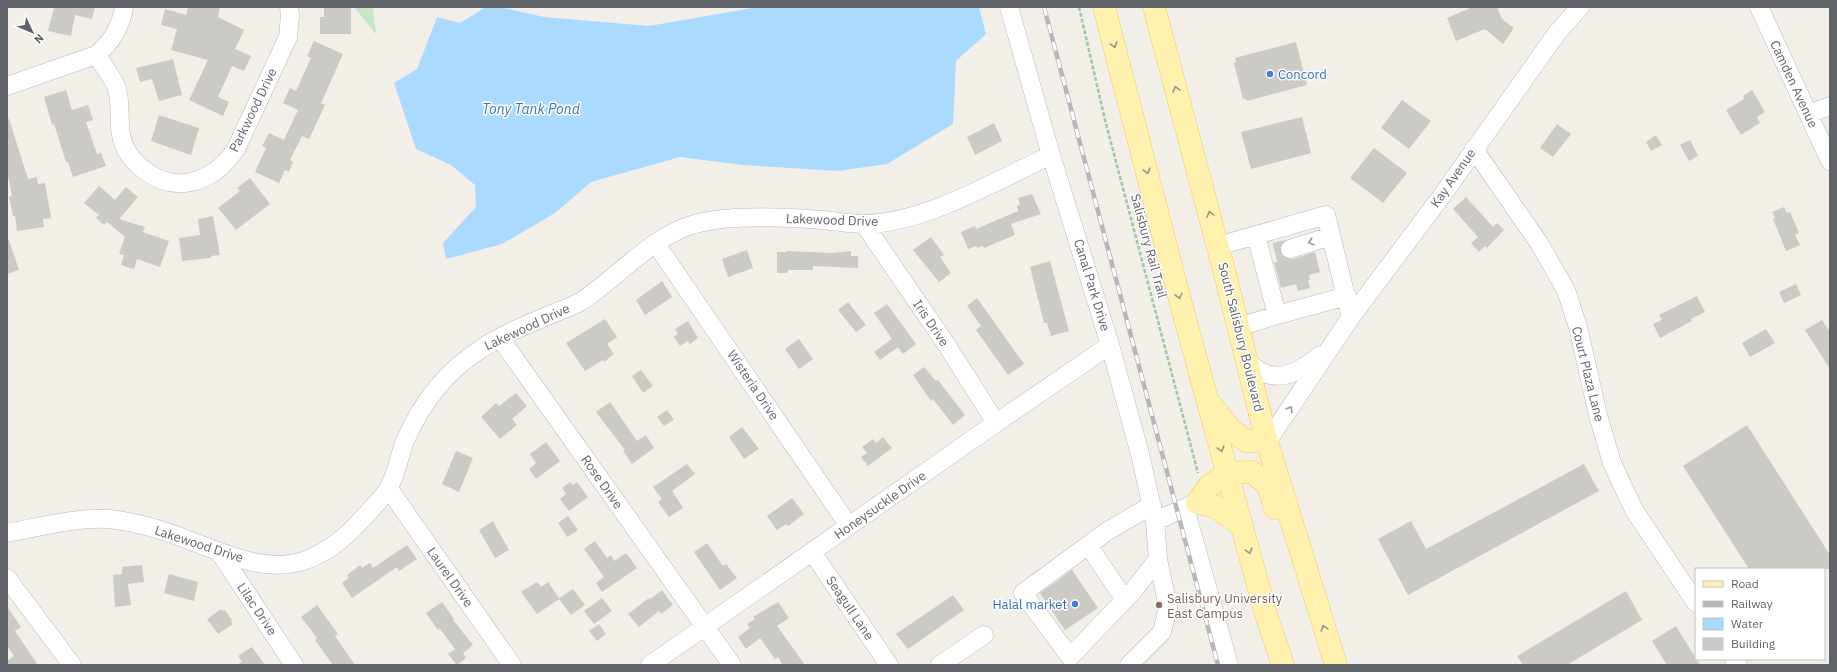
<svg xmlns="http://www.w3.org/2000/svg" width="1837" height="672" font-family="'IBM Plex Sans',sans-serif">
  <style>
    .green { fill: #c5e8c5 }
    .water { fill: #aadaff }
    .building { fill: #cccac5 }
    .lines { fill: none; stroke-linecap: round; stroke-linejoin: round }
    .minor-tunnel { stroke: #ccccc8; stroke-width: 18; stroke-dasharray: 18 9; stroke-linecap: butt }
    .minor-casing { stroke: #b5b8bc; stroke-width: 19 }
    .major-casing { stroke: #f2c960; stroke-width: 23 }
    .path { stroke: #9cc7a9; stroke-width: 2.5; stroke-dasharray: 4 2; stroke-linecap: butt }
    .minor { stroke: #fff; stroke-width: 18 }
    .major { stroke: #fff2af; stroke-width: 22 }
    .rail-casing { stroke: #b6b7b8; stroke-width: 4.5 }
    .rail { stroke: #fff; stroke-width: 3; stroke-dasharray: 9; stroke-linecap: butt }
    .oneway { stroke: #979581 }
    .oneway2 { stroke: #979a9d }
    .shop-dot { fill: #3f7fe0; stroke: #fff; stroke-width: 1.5 }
    .education-dot { fill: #8d6e63; stroke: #fff; stroke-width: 1.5 }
    .labels { text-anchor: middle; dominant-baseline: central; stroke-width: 3; stroke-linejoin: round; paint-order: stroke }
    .shop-label { font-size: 13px; fill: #366cbe; stroke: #fff; text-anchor: start }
    .street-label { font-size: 13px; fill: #5f6368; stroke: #fff }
    .education-label { font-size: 13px; fill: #785e54; stroke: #fff; text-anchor: start }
    .water-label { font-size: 14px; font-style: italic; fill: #4174aa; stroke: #fff }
  </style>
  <rect width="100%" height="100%" fill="#f1efe8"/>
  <path class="green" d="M354,7H373L376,34Z"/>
  <path class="water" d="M486,7H499L544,17L649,26L758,7H979L986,34L956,61L953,124L887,164L838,171L743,165L680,157L591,182L555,213L502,244L446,259L443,243L476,207L475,185L451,165L416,149L394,83L417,69L437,17L460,23Z"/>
  <path class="building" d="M54,7H95L92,19L75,15L71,36L48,31Z
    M188,7H220L218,17L244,30L235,49L251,56L244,71L232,66L218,97L229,102L223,116L189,100L208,60L171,50L177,29L161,25L165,9L186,15Z
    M324,7H351V34H320V17H324Z
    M1473,7H1497L1502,19L1514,28L1503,44L1485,29L1456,41L1447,18Z
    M314,41L343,54L321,103L325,105L309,139L302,136L290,160L293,162L289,172L285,170L279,183L255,172L266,148L262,146L269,133L284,140L298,110L283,103L290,88L296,91L311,58L307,56Z
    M1296,42L1307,85L1247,101L1246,99H1243L1234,63L1236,62L1235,58Z
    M173,59L182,95L159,101L152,79L140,82L136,68Z
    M66,90L72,110L88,105L93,120L86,122L97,154L101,153L106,166L73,177L68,162H66L54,124L52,125L44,97Z
    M1752,90L1765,112L1757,117L1760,123L1741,135L1726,110L1744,99L1743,96Z
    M1402,100L1431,121L1409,149L1381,128Z
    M159,115L199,128L191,155L151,141Z
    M1302,117L1311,153L1251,169L1241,132Z
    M7,119H9L28,179L37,177L38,184L45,183L51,218L43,219L44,227L17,231L15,216H13L9,197L12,196L7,171Z
    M994,123L1002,141L975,155L967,137Z
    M1557,124L1571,134L1553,157L1540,148Z
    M1656,135L1662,145L1651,151L1646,142Z
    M1690,140L1698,156L1689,161L1680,145Z
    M1374,148L1407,173L1383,203L1350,178Z
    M250,178L270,204L236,230L218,208L240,191L237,188Z
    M99,186L115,200L126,187L138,197L119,219L145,227L143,232L169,241L160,267L137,259L134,269L121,265L124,255L119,254L125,237L107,222L104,225L96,218L99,215L84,203Z
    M1032,194L1041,214L1011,224L1015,235L984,248L983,246L977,248L976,246L968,249L961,232L975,226L976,229L1018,211L1017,206L1020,205L1018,198Z
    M1466,197L1493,227L1497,223L1504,230L1487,248L1485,246L1479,252L1471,243L1478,237L1453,209Z
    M1784,207L1787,213L1790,212L1799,233L1795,235L1800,245L1786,251L1773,219L1775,218L1772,212Z
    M213,216L220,255L211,256V258L182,261L179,238L200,235L198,219Z
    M931,237L944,255L940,257L951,273L939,282L913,250Z
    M7,240H9L19,270L7,274Z
    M1286,240L1280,246V252L1283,256L1287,259H1293L1315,252L1320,272L1309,275L1310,280H1308L1310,288L1298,291L1296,284L1281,288L1274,262H1278L1273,243Z
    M747,250L753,268L728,277L722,259Z
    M787,251L832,253L851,251V256H858V268L813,266V270H788L787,273H777V252H787Z
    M1050,261L1069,331L1051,336L1047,323H1044L1030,267Z
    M662,281L672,297L645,315L636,300Z
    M1796,284L1801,295L1784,303L1779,292Z
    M1697,296L1705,312L1691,319L1692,321L1660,338L1653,324L1662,320L1659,315Z
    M977,298L1024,364L1008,375L976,330L981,326L967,306Z
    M848,302L866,325L856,332L838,310Z
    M887,304L916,344L903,354L898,347L880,360L874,352L892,339L874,313Z
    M605,319L617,337L607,344L614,354L604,362L603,360L585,371L566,343Z
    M1822,320L1830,332V369L1805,330Z
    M688,321L698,338L690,344L688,341L680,346L674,337L678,334L675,329Z
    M1766,329L1775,343L1750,357L1742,343Z
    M799,339L813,359L799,369L785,349Z
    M924,367L936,381L938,380L965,415L953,425L933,399L931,401L913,375Z
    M641,370L653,386L643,393L632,376Z
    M516,393L527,406L512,419L517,425L500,439L481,417L496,403L499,406Z
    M610,402L637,441L646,435L654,448L632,464L623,451L625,450L596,412Z
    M667,410L674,420L664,426L657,417Z
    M1747,425L1830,555V569H1749L1683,466Z
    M742,427L759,449L744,459L729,437Z
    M883,437L892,448L868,466L861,457L867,453L862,447L873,439L876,443Z
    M546,442L560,461L536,479L529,469L536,463L530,454Z
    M456,451L473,458L459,492L442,484Z
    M687,464L695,474L672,491L683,508L669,517L658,502L662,499L653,487Z
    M1584,464L1599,491L1408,595L1378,539L1411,521L1426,549Z
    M570,482L573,485L577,482L588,497L569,511L560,499L566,494L562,488Z
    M792,498L804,514L788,526L786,524L777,530L767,516Z
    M568,516L578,530L567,537L558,523Z
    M493,521L509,550L495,558L479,530Z
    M595,541L607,558L611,555L614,561L626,553L637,568L602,592L596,583L604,577L584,549Z
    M707,543L723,566L726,564L737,578L720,590L694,552Z
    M407,545L417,559L399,571L397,567L352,598L342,583L349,578L347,575L360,565L362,568L370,563L373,568Z
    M142,565L144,582L128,584L131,605L115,607L113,575L122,574V567Z
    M1072,570L1098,608L1065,630L1040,593Z
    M169,574L198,582L194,601L164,593Z
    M537,582L541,587L548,582L559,598L573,589L585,605L571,615L559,599L537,614L521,592Z
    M662,590L673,605L661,614L659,611L639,627L628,614L649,598L650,599Z
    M1626,591L1642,620L1567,665H1523L1517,656Z
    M953,595L964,610L908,649L896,634Z
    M602,598L612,611L594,624L584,611Z
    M442,602L454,619L453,620L473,645L463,653L466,658L457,665L448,654L455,649L440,629L438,630L426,613Z
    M778,602L789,618L777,626L805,665H783L778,657L775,659L760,638L746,649L738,637L750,628L747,624L755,619L753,617Z
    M317,605L338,634L335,636L355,665H333L315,640L317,638L301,617Z
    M7,606L21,627L15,631L38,665H7V661L14,656L7,646Z
    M221,609L223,611L225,610L232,620L231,621L233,624L218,634L207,619Z
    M599,624L606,634L597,641L589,631Z
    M1676,626L1700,665H1667L1652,641Z
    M252,647L265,665H237L242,662L238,656Z"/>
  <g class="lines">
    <path class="minor-tunnel" d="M1275,253L1290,249"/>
    <defs>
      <path id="minor" d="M1009,7L1051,155L1110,345L1140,454L1155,521L1158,559L1168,607L1162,632L1129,665
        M1759,7L1830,161
        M96,55C103,65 111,75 116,86C122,102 118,119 121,135C126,162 157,186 185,183C208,180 223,168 236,149L288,37L290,16L289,7
        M7,86L96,55C112,42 121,27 124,7
        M1808,114L1830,106
        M1474,149L1539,243L1566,290L1578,327L1598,415L1612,463L1634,510L1696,603
        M864,224L946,344L996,423
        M1256,235L1277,315L1347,296
        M656,244L849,526
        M1218,246L1326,215L1351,317
        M1290,249L1331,236
        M1239,327L1277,315
        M500,338L732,665
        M1248,362C1253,366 1258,371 1264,373C1285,382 1305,367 1321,355
        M1267,442L1351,317L1441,197L1557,33L1580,7
        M389,489L512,665
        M1152,505L1106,532L1023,593L1070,657L1133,591L1158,559
        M1185,508L1229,665
        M1155,521L1196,503
        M7,533C40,527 76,517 109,519C137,522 166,531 191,541C226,554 265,573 303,561C332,552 354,529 374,506C379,500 386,494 389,487C397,473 399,456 405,441C421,404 446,371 481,349C503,334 528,324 552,314C561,310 571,307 580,302C616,279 653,235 695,224C731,214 785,217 822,220C836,221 850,224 864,224C923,224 998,180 1051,155
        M1088,545L1125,600
        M812,552L889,665
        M220,553L294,665
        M7,578L72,665
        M1734,659L1738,665
        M650,665L996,423L1110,345
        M940,665L984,635"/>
      <path id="major" d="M1104,7L1181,304L1267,618L1283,665
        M1154,7L1225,274L1267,442L1336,665
        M1213,407L1231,430L1246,441L1267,442
        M1242,526L1214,506L1197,503L1209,486L1228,473L1252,472L1268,485L1275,508"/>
    </defs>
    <use href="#minor" class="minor-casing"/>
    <use href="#major" class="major-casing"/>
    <path class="path" d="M1079,7L1105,120L1198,473"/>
    <use href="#minor" class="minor"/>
    <use href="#major" class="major"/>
    <defs>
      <path id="rail" d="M1044,7L1218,665"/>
    </defs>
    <use href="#rail" class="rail-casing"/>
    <use href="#rail" class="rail"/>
  </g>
  <defs><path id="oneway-chevron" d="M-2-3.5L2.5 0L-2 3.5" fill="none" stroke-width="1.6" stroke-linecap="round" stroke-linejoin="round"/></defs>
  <g class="oneway">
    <use href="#oneway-chevron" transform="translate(1114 45) rotate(75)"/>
    <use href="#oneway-chevron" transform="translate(1176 89) rotate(-105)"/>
    <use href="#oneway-chevron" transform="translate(1147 171) rotate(75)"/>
    <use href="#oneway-chevron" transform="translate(1210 214) rotate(-105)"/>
    <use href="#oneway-chevron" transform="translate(1179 296) rotate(76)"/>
    <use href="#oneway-chevron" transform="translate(1221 449) rotate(75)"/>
    <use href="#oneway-chevron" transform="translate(1249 551) rotate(75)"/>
    <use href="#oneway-chevron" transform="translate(1324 628) rotate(-107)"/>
  </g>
  <g class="oneway2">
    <use href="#oneway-chevron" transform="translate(1311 242) rotate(163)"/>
    <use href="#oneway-chevron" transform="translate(1290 409) rotate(-57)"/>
  </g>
  <g class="shop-dot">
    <circle cx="1270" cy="74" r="4"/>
    <circle cx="1075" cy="604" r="4"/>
  </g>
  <circle class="education-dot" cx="1159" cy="605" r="4"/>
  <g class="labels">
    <g class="shop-label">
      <text x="1278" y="74">Concord</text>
      <text x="1067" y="604" text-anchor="end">Halal market</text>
    </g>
    <g class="street-label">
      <text transform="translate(1794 84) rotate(65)">Camden Avenue</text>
      <text transform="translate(253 110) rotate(-64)">Parkwood Drive</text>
      <text transform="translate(1453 178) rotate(-55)">Kay Avenue</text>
      <text transform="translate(832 220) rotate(2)">Lakewood Drive</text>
      <text transform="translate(1149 246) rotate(75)">Salisbury Rail Trail</text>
      <text transform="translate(1092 285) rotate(73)">Canal Park Drive</text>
      <text transform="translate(931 323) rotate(56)">Iris Drive</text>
      <text transform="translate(527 327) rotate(-25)">Lakewood Drive</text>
      <text transform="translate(1241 337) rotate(76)">South Salisbury Boulevard</text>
      <text transform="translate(1588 374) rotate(76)">Court Plaza Lane</text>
      <text transform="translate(753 385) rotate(56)">Wisteria Drive</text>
      <text transform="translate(602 482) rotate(55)">Rose Drive</text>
      <text transform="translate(880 505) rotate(-35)">Honeysuckle Drive</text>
      <text transform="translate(199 544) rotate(18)">Lakewood Drive</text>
      <text transform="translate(450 577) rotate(55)">Laurel Drive</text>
      <text transform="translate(850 608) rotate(56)">Seagull Lane</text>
      <text transform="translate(257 609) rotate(56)">Lilac Drive</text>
    </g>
    <g class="education-label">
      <text x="1167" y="598">Salisbury University<tspan x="1167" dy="15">East Campus</tspan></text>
    </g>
    <g class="water-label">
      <text x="531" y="109">Tony Tank Pond</text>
    </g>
  </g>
  <rect width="1837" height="672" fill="none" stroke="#5f6368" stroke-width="16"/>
  <rect x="1695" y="568" width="130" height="92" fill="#ffffff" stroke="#bfc1c3"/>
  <rect x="1703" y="581" width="20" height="6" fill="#fff2af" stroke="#bfc1c3"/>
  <text x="1731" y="588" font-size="12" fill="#5f6368">Road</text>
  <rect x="1703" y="601" width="20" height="6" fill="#b6b7b8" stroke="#bfc1c3"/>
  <text x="1731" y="608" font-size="12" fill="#5f6368">Railway</text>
  <rect x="1703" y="618" width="20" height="12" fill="#aadaff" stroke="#bfc1c3"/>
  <text x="1731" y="628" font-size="12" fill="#5f6368">Water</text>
  <rect x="1703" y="638" width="20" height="12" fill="#cccac5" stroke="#bfc1c3"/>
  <text x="1731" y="648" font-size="12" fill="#5f6368">Building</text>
  <g transform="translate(32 32) rotate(134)" stroke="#ffffff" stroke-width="3" paint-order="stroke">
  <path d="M0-3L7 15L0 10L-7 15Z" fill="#5f6368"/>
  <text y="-6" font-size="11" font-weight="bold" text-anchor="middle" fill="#5f6368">N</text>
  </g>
</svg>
